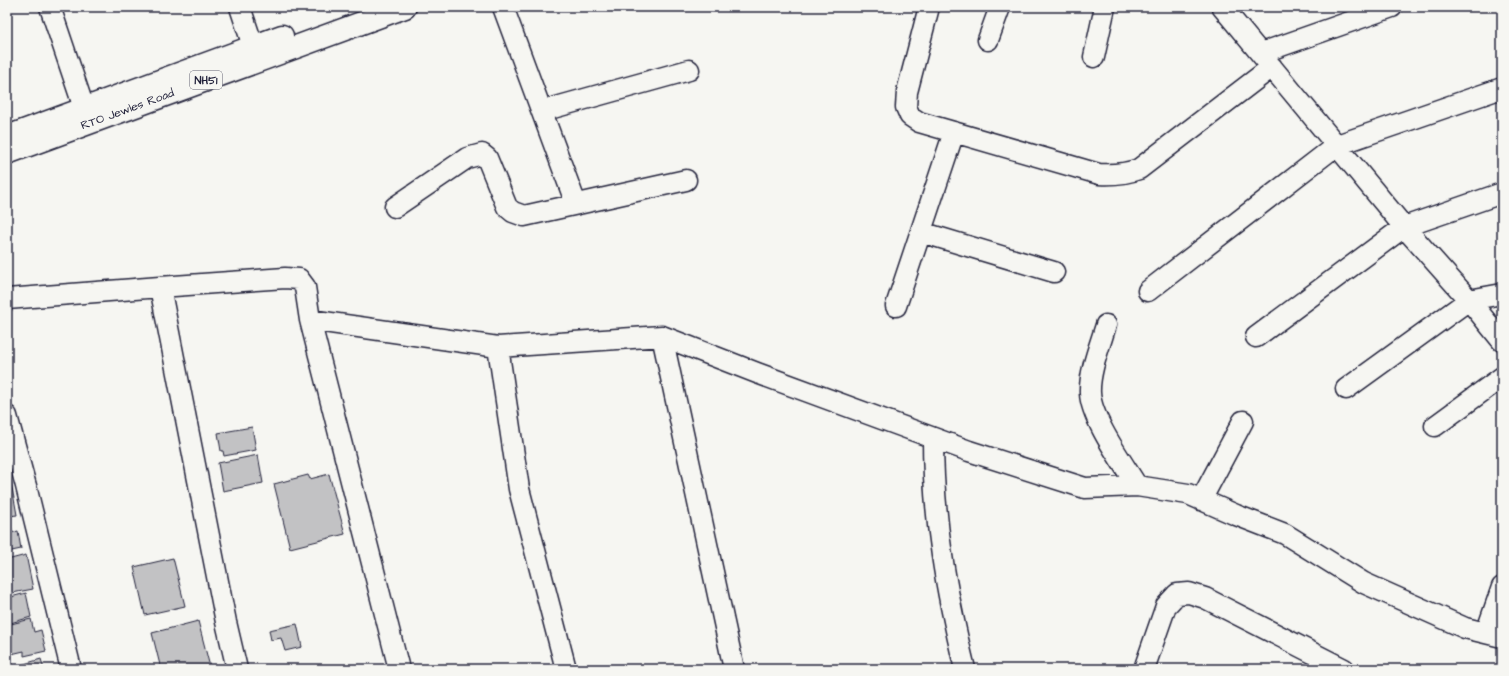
<svg xmlns="http://www.w3.org/2000/svg" width="1509" height="676" font-family="'Architects Daughter',sans-serif">
  <style>
    .building { fill: #c2c2c4; stroke: #22223b }
    .lines { fill: none; stroke-linecap: round; stroke-linejoin: round }
    .minor-casing { stroke: #22223b; stroke-width: 23 }
    .trunk-casing { stroke: #22223b; stroke-width: 25 }
    .minor { stroke: #f6f6f2; stroke-width: 20 }
    .trunk { stroke: #f6f6f2; stroke-width: 22 }
    .labels { text-anchor: middle; dominant-baseline: central; stroke-width: 3; stroke-linejoin: round; paint-order: stroke }
    .shield { fill: #f6f6f2; stroke: #626272; stroke-width: 1 }
    .shield-label { font-size: 11px; font-weight: bold; fill: #22223b }
    .street-label { font-size: 12px; fill: #22223b; stroke: #f6f6f2 }
  </style>
  <rect width="100%" height="100%" fill="#f6f6f2"/>
  <filter id="ink" filterUnits="userSpaceOnUse"><feTurbulence type="fractalNoise" baseFrequency=".025" numOctaves="2"/><feDisplacementMap in="SourceGraphic" scale="8" xChannelSelector="R" yChannelSelector="G"/><feConvolveMatrix kernelMatrix="1 2 1 2 8 2 1 2 1" color-interpolation-filters="sRGB"/></filter>
  <g filter="url(#ink)">
    <path class="building" d="M252,427L256,450L224,456L223,451H221L218,433Z
      M258,455L263,483L223,491L218,463Z
      M329,474L345,534L290,548L274,484L308,475L310,479Z
      M11,482L17,515L9,516L12,530L7,531V483Z
      M18,531L21,549L7,552V534Z
      M26,555L33,589L7,594V560Z
      M173,558L185,606L145,615L134,567Z
      M26,593L31,617L7,624V598Z
      M31,619L34,632L41,630L46,651L24,656V651L7,655V625Z
      M198,621L210,667L204,669H161L152,633Z
      M297,624L302,647L285,651L281,638L271,640L269,630Z
      M41,659L44,669H7Z"/>
    <g class="lines">
      <defs>
        <path id="minor" d="M50,7L84,108
          M240,7L253,46
          M503,7L576,204
          M929,7L907,92L906,107L910,116L919,122L1099,174C1114,175 1125,174 1139,169L1272,67
          M1222,7L1404,227L1469,300L1502,341
          M988,40L1000,7
          M1261,53L1392,7
          M1094,57L1105,7
          M542,111L689,70
          M395,207L467,158L482,154L487,158L507,207L513,212L524,216L686,180
          M921,232L1054,272
          M160,287L285,278L299,279L305,287L310,320
          M1148,291L1337,145L1502,88
          M7,299L160,287L226,622L237,669
          M896,306L954,132
          M1106,325C1100,345 1089,372 1090,393C1091,419 1123,463 1137,486
          M662,336L757,373L969,451L1085,488L1137,486L1188,494L1236,515L1285,534L1364,583L1465,628L1502,637
          M1256,337L1404,227L1502,193
          M498,347L662,336L734,669
          M1346,389L1469,300L1502,294
          M7,416L26,486L71,669
          M1435,426L1502,377
          M933,438C933,519 946,591 965,669
          M1201,500L1243,421
          M1486,633L1502,587
          M399,669L310,320L498,347L519,489L566,669
          M1144,669L1166,606L1177,594L1189,593L1205,598L1344,669"/>
        <g id="trunk">
          <path d="M7,137L282,36"/>
          <path id="s1" d="M7,153L405,7"/>
        </g>
      </defs>
      <use href="#minor" class="minor-casing"/>
      <use href="#trunk" class="trunk-casing"/>
      <use href="#minor" class="minor"/>
      <use href="#trunk" class="trunk"/>
    </g>
  </g>
  <g class="labels">
    <rect class="shield" x="190" y="71" width="32" height="18" rx="3"/>
    <g class="shield-label">
      <text x="206" y="80">NH51</text>
    </g>
    <g class="street-label">
      <text stroke="none"><textPath href="#s1" startOffset="128">RTO Jewles Road</textPath></text>
    </g>
  </g>
  <rect width="1509" height="676" fill="none" stroke="#f6f6f2" stroke-width="24"/>
  <rect x="12" y="12" width="1485" height="652" fill="none" stroke="#22223b" stroke-width="1.5" filter="url(#ink)"/>
</svg>
